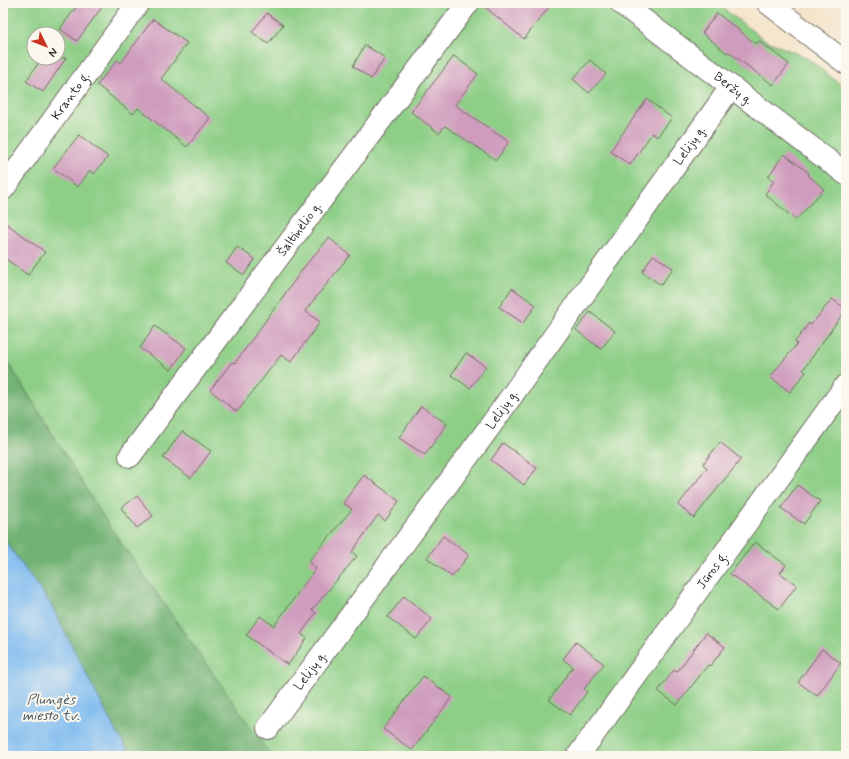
<svg xmlns="http://www.w3.org/2000/svg" width="849" height="759" font-family="Mynerve,sans-serif">
  <style>
    .green { fill: #8ecf87; stroke: #5c7d59; fill-rule: evenodd }
    .forest { fill: #72b274; stroke: #4e6e50 }
    .water { fill: #7dbaf0; stroke: #54728e }
    .building { fill: #cf9cbd }
    .lines { fill: none; stroke-linecap: round; stroke-linejoin: round }
    .minor-casing { stroke: #716c63; stroke-width: 24 }
    .minor { stroke: #fff; stroke-width: 22 }
    .labels { text-anchor: middle; dominant-baseline: central; stroke-width: 4; stroke-linejoin: round; paint-order: stroke }
    .street-label { font-size: 13px; fill: #2b2b2b; stroke: #fbf7ec }
    .water-label { font-size: 14px; font-style: italic; fill: #445666; stroke: #fbf7ec }
  </style>
  <rect width="100%" height="100%" fill="#fbf7ec"/>
  <filter id="ink" filterUnits="userSpaceOnUse"><feTurbulence type="fractalNoise" baseFrequency=".025" numOctaves="2"/><feDisplacementMap in="SourceGraphic" scale="8" xChannelSelector="R" yChannelSelector="G"/><feConvolveMatrix kernelMatrix="1 2 1 2 8 2 1 2 1" color-interpolation-filters="sRGB"/></filter>
  <filter id="wash" filterUnits="userSpaceOnUse"><feTurbulence type="fractalNoise" baseFrequency=".012" numOctaves="4" result="noise"/><feDisplacementMap in="SourceGraphic" scale="16" xChannelSelector="R" yChannelSelector="G"/><feGaussianBlur stdDeviation="0.9" result="paint"/><feColorMatrix in="noise" values="0 0 0 0 0 0 0 0 0 0 0 0 0 0 0 0 0 1.4 0 .05"/><feComposite in="paint" operator="in"/></filter>
  <g filter="url(#wash)">
    <rect width="100%" height="100%" fill="#f4e4ca"/>
    <path class="green" d="M3,3H716L763,39L807,58L846,89V756H271L109,526L3,354ZM34,34H58V58H34Z"/>
    <path class="forest" d="M3,354L109,526L271,756H132L115,730L51,605L3,538Z"/>
    <path class="water" d="M3,538L51,605L115,730L132,756H3Z"/>
    <g id="blocks">
      <path class="building" d="M79,3H105L77,41L60,29Z
        M480,3H552L524,39Z
        M267,13L283,25L268,44L252,32Z
        M717,13L756,44L759,41L789,64L773,85L729,52L727,53L702,33Z
        M153,19L187,43L161,79L210,118L187,147L138,108L133,114L97,85L117,60L121,63Z
        M365,45L385,58L371,79L353,66Z
        M454,56L478,74L455,105L509,142L496,160L445,126L439,133L411,112Z
        M42,58H66L43,92L26,81Z
        M590,60L606,74L589,93L573,79Z
        M647,99L672,118L657,137L652,133L630,165L610,151Z
        M79,135L108,157L94,174L90,170L78,187L53,168Z
        M784,154L809,173L808,175L824,189L796,220L765,194L774,181L768,177Z
        M3,221L45,252L28,275L3,257Z
        M329,238L350,255L305,311L320,322L291,362L281,355L237,412L210,390L232,362L235,363L305,266Z
        M237,247L255,259L244,275L226,263Z
        M653,255L673,268L661,285L642,272Z
        M512,288L536,305L523,323L499,307Z
        M832,299L846,309L803,370L806,372L790,392L770,377L797,344L795,342L809,323L811,325Z
        M590,312L615,331L601,349L576,330Z
        M155,326L186,348L171,370L140,348Z
        M466,353L486,367L470,388L451,375Z
        M421,406L447,424L425,455L399,438Z
        M182,431L211,451L191,478L163,458Z
        M720,442L741,459L694,518L678,505L707,468L703,464Z
        M503,443L537,468L524,485L491,460Z
        M364,475L399,501L385,521L378,515L352,552L357,556L312,610L316,613L301,634L307,638L288,665L246,635L260,616L274,626L316,568L308,562L352,509L343,503Z
        M797,485L820,501L804,524L781,508Z
        M137,496L153,516L137,528L121,508Z
        M443,536L469,555L452,577L427,558Z
        M755,542L786,565L780,573L797,585L779,609L730,574Z
        M404,596L432,619L416,639L388,617Z
        M706,633L725,647L710,666L708,665L677,705L658,691L674,670L677,672Z
        M576,642L604,664L584,689L587,692L570,715L549,700L573,667L563,659Z
        M822,649L841,663L817,696L798,682Z
        M423,676L452,697L412,750L383,729Z"/>
    </g>
  </g>
  <g filter="url(#ink)">
    <use href="#blocks" fill-opacity="0" stroke="#716c63" stroke-width="1"/>
    <g class="lines">
      <defs>
        <g id="minor">
          <path id="s1" d="M621,3L846,174"/>
          <path d="M768,3L846,63"/>
          <path id="s2" d="M3,189L138,3"/>
          <path id="s3" d="M130,456L468,3"/>
          <path id="s4" d="M268,728L491,425L731,87"/>
          <path id="s5" d="M578,756L846,385"/>
        </g>
      </defs>
      <use href="#minor" class="minor-casing"/>
      <use href="#minor" class="minor"/>
    </g>
  </g>
  <g class="labels">
    <g class="street-label">
      <text stroke="none"><textPath href="#s1" startOffset="141">Beržų g.</textPath></text>
      <text stroke="none"><textPath href="#s2" startOffset="115">Kranto g.</textPath></text>
      <text stroke="none"><textPath href="#s4" startOffset="719">Lelijų g.</textPath></text>
      <text stroke="none"><textPath href="#s3" startOffset="283">Šaltinėlio g.</textPath></text>
      <text stroke="none"><textPath href="#s4" startOffset="395">Lelijų g.</textPath></text>
      <text stroke="none"><textPath href="#s5" startOffset="229">Jūros g.</textPath></text>
      <text stroke="none"><textPath href="#s4" startOffset="71">Lelijų g.</textPath></text>
    </g>
    <g class="water-label">
      <text x="51" y="700">Plungės<tspan x="51" dy="16">miesto tv.</tspan></text>
    </g>
  </g>
  <rect width="849" height="759" fill="none" stroke="#fbf7ec" stroke-width="16"/>
  <g transform="translate(46 46) rotate(133)"><circle r="19" fill="#fbf7ec" stroke="#a8a59f"/>
  <path d="M0-3L7 15L0 10L-7 15Z" fill="#c8321e"/>
  <text y="-6" font-size="11" font-weight="bold" text-anchor="middle" fill="#2b2b2b">N</text>
  </g>
</svg>
